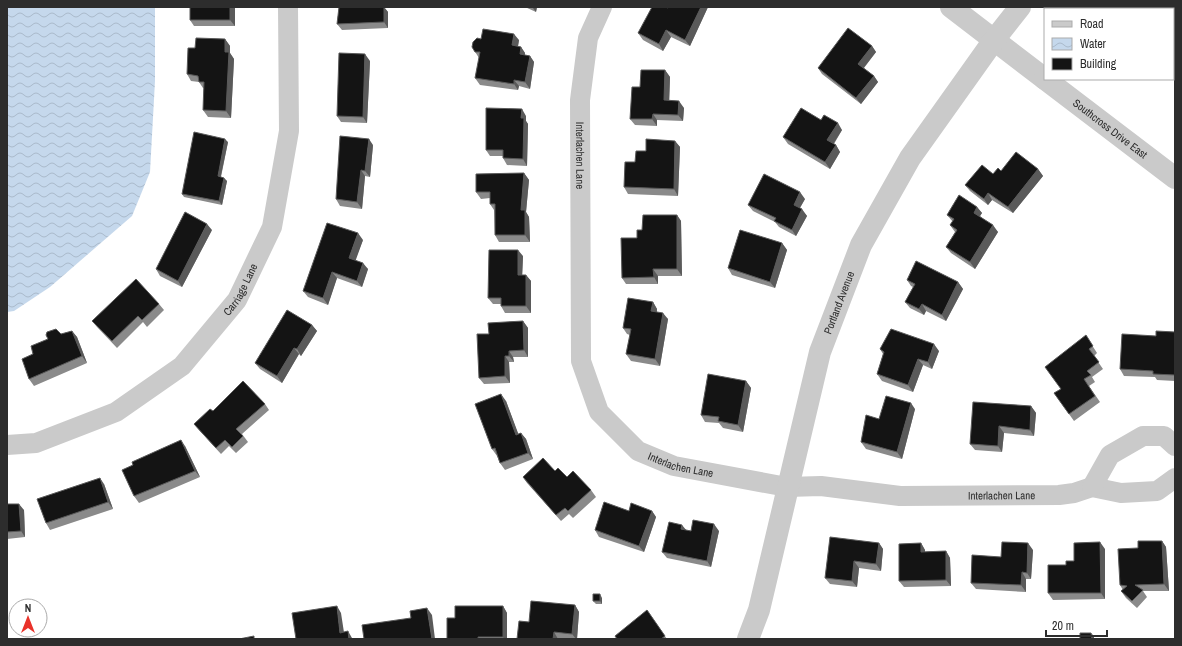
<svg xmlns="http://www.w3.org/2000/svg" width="1182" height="646" font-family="'Archivo Narrow',sans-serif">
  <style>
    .water { fill: url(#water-waves) }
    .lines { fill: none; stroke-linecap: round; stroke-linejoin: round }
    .minor { stroke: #cacaca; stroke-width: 20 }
    .tertiary { stroke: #cacaca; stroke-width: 22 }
    .wall { fill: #8a8a8a }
    .shaded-wall { fill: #5a5a5a }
    .building { fill: #141414; stroke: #5a5a5a }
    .labels { text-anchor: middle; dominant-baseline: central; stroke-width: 4; stroke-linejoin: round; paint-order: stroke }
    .street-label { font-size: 11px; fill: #2d2d2d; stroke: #fff }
  </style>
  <defs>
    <pattern id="water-waves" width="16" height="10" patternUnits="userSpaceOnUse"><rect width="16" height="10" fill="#c5d8ec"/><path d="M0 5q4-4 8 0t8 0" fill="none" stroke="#aabacb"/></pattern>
  </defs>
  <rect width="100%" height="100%" fill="#fff"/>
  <path class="water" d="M7,7H155V81L150,172L132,216L50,287L14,311L7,312Z"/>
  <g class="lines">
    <g class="minor">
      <path id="s1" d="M602,7L588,38L580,100L581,361L599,412L638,451L674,466L787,487L821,486L900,496L1059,495L1074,493L1092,487L1121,493L1157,491L1175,478"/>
      <path id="s2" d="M7,445L36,443L116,412L182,366L237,300L272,227L289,131L288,7"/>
      <path d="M1092,487L1110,455L1143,436H1164L1175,446"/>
    </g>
    <g class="tertiary">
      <path d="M951,7L1045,79"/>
      <path id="s3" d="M1045,79L1175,178"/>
      <path id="s4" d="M748,639L759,610L820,352L861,245L910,158L994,40L1020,7"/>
    </g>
  </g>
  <path class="wall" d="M235,7V26H194L190,20Z
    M339,7H384L388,12V28L342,30L337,24Z
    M525,7H537L536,12Z
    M708,7L690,46L671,37L663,51L643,40L638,33L668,8Z
    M225,39L230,46V53L234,59L231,118L208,117L203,110L204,88H203L199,82L191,81L187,74L195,48Z
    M481,39L519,40L518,46L521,47L525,53V55L530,56L534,62L530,89L519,86L518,90L480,85L475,78L479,58L472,47Z
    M872,46L876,52L864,68L874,76L878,82L861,104L822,74L818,68Z
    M370,61L367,123L341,122L337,116Z
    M665,70L670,77L669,101L684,108L683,121L657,120V126L635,125L630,119L640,87Z
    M526,116V121L528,124L527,166L507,165L503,158V156H490L486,150Z
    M821,120L842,130L834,144L836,145L840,152L830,169L788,144L783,137Z
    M675,141L680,147L678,196L628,194L624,187L635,162L646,151Z
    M228,142L221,177L224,178L227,181L222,205L184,197L182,194Z
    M373,145L370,177L365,176L362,209L340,206L336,199Z
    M1038,169L1043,176L1013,213L992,200L988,205L970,191L965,185L1001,171Z
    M524,173L529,180L526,212L529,217L530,242H499L495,235L494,210L490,204V198L481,199L476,192Z
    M805,199L800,208L807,216L796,236L779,227L775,222L753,211L748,205Z
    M977,207L982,213L980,216L998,232L975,269L951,253L946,247L955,232L950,225L953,222L947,215Z
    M677,215L681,221L682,276H658V284H626L622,278L637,238L642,230Z
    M212,230L182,287L160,276L156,269Z
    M363,240L355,260L368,269L362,287L337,278L328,305L308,297L303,291Z
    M782,243L787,250L775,288L732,275L728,268Z
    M523,256L522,275H526L531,281V313H505L501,306V304H493L488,298Z
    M907,280L958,282L963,289L946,321L926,311L924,315L910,308L905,302L913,287L911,286Z
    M653,302L657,309V312L668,319L660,366L631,361L626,354L630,335L627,334L623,328Z
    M159,304L164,310L147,327L143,322L117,348L97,327L92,321Z
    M523,321L528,328V357H513L514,362H509L510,383L484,384L479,378L489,334Z
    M312,325L317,331L301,356L299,354L282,383L260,369L255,363Z
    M72,331L77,337L87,363L34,386L29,379L33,354L61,334Z
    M1175,332V381L1157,380L1155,377L1124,376L1120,369L1156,336Z
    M1090,342L1097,353L1094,356L1103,369L1092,377L1095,382L1089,386L1100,402L1074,421L1054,393L1061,389Z
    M880,349L939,351L932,369L923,365L913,392L882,381L877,374L883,354Z
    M746,381L751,388L743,432L723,428L719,423L705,422L701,415Z
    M506,401L518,434L521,433L526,439L533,459L505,470L500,463L497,456L492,449Z
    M265,404L269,410L242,434L248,442L236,453L229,446L221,454L199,430L194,424L213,411Z
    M1031,406L1036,413L1034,436L1004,433L1002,452L975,450L970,444Z
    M915,409L902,459L866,449L861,442L879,419Z
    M185,446L200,477L139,503L134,496Z
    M555,471L591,490L596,497L573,518L569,514L561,521L527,483L523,477Z
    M104,484L113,509L50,530L46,523Z
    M7,504L24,510L25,537L7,539Z
    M652,511L656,517L644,552L599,537L595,530Z
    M686,530L691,531H719L711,567L667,558L662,552Z
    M1162,541L1166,547L1169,591H1143L1147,597L1137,608L1126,598L1121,591L1123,590L1120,585L1138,548Z
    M879,543L883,549L881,571L859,568L857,587L830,584L825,578Z
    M921,543L925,550V552L946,551L950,558L951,586L904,587L899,581Z
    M1105,549V599L1053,600L1048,593L1066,565L1074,561Z
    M1033,550L1031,579H1026V592L976,589L971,583L1001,557Z
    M602,598V604H596L593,601Z
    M575,605L579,612L577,639H517L529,622Z
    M503,606L507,613V639H447L455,618Z
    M647,610L667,639H617Z"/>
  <path class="shaded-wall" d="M230,7H235V26L230,20Z
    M384,7L388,12V28L384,22Z
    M534,7H537L536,12L533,8Z
    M701,7H708L690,46L685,40Z
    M666,30L671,37L663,51L659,44Z
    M514,34L519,40L517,52L512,45Z
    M225,39L230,46V53L234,59L231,118L226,111L225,52Z
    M872,46L876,52L862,70L858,64Z
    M521,47L525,53L524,60L520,54Z
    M365,54L370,61L367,123L363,117Z
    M530,56L534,62L530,89L525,82Z
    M665,70L670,77L669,107L664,100Z
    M874,76L878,82L861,104L856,98Z
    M514,80L519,86L518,90L514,84Z
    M679,101L684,108L683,121L678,115Z
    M522,109L526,116V121L528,124L527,166L523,159L521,118Z
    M653,114L657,120V126L652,119Z
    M838,123L842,130L832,146L827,140Z
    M225,139L228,142L220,180L218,176Z
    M369,139L373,145L370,177L365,171Z
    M675,141L680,147L678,196L674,189Z
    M836,145L840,152L830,169L825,162Z
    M1038,169L1043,176L1013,213L1008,207Z
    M361,170L365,176L362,209L357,202Z
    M524,173L529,180L526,212L529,217L530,242L525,235L521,210Z
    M224,178L227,181L222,205L219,201Z
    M800,192L805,199L798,211L794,205Z
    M988,193L992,200L988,205L984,199Z
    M977,207L982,213L978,219L974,213Z
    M802,209L807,216L796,236L792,230Z
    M677,215L681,221L682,276L677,269Z
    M207,224L212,230L182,287L178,281Z
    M993,225L998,232L975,269L970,262Z
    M358,233L363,240L354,265L349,258Z
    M782,243L787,250L775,288L770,282Z
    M518,250L523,256L522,281L518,275Z
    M363,263L368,269L362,287L357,281Z
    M653,269L658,276V284L654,277Z
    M332,272L337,278L328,305L323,298Z
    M526,275L531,281V313L526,306Z
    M958,282L963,289L946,321L942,315Z
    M653,302L657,309L656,317L651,311Z
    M922,304L926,311L924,315L919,309Z
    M663,313L668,319L660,366L655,359Z
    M523,321L528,328V357L524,350Z
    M312,325L317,331L301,356L297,349Z
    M72,331L77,337L87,363L82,356Z
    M934,344L939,351L932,369L928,362Z
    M294,348L299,354L282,383L277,376Z
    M509,351L513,357L514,362L509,356Z
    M505,356L509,362L510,383L505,376Z
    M918,359L923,365L913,392L908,385Z
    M746,381L751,388L743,432L738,425Z
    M501,394L506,401L521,441L516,435Z
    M911,403L915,409L902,459L897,452Z
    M1031,406L1036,413L1034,436L1030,430Z
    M999,426L1004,433L1002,452L998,446Z
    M521,433L526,439L533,459L528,453Z
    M181,440L185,446L200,477L195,471Z
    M100,478L104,484L113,509L108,502Z
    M19,504L24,510L25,537L21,531Z
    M652,511L656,517L644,552L639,546Z
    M714,524L719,531L711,567L707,561Z
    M682,525L687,531L681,529Z
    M1162,541L1166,547L1169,591L1164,584Z
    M1100,542L1105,549V599L1101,593Z
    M879,543L883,549L881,571L876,564Z
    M921,543L925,550V558L921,552Z
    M1028,543L1033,550L1031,579L1027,573Z
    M946,551L950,558L951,586L946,580Z
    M854,561L859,568L857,587L852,581Z
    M1022,572L1026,579V592L1021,585Z
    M600,594L602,598V604L600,601Z
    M575,605L579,612L577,639H576L572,634Z
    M337,606L341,613L345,639L340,633Z
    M503,606L507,613V639H504L503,637Z
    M427,608L432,615L435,639H432Z
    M348,631L352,638L353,639H349Z
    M554,632L558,639H553Z
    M1091,633L1094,636V639H1092Z"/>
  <path class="building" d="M190,7H230V20H190Z
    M339,7H384V22L337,24Z
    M652,7H666L668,8L669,7H701L685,40L666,30L659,44L638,33Z
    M848,28L872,46L858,64L874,76L856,98L818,68Z
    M483,29L514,34L512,45L521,47L520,54L530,56L525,82L514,80V84L475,78L480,52H475L472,47L473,42L477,38L481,39Z
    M196,38L225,39V52H229L226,111L203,110L204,82H199L198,76L187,74L188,48H195Z
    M339,53L365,54L363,117L337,116Z
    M641,70H665L664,100L679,101L678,115L653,114L652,119H630L632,87H640Z
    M486,108L522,109L521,118H524L523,159L503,158V150H486Z
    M801,108L821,120L824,115L838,123L827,140L836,145L825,162L783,137Z
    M194,132L225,139L218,176L224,178L219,201L182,194Z
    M340,136L369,139L365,171L361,170L357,202L336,199Z
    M646,139L675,141L674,189L624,187L625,162H635L636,151H646Z
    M1016,152L1038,169L1008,207L988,193L984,199L965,185L982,165L993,174L998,168L1001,171Z
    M524,173L521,210H525V235H495V204H490V192H476V174Z
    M764,174L800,192L794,205L802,209L792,230L774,221L776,218L748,205Z
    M959,195L977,207L974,213L993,225L970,262L946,247L957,230L950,225L954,219L947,215Z
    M185,212L207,224L178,281L156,269Z
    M643,215H677V269H653L654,277L622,278L621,238H637V230H642Z
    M327,223L358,233L349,258L363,263L357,281L332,272L323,298L303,291Z
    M740,230L782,243L770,282L728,268Z
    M489,250H518V275H526V306H501V298H488Z
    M916,261L958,282L942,315L922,304L919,309L905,302L915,284L907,280Z
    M136,279L159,304L142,320L138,316L112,341L92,321Z
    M628,298L653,302L651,311L663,313L655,359L626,354L631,329L623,328Z
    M287,310L312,325L297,349L294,348L277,376L255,363Z
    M523,321L524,350L509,351V356H505V376L479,378L477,334H489L488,323Z
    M56,329L61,334L72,331L82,356L29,379L22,359L33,354L31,346L48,339L46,335L47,332Z
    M891,329L934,344L928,362L918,359L908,385L877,374L884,352L880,349Z
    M1156,331L1175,332V375L1153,374V371L1120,369L1122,334L1156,336Z
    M1086,335L1093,346L1089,349L1099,362L1087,371L1091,375L1084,379L1095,396L1069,414L1054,393L1061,389L1045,367Z
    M708,374L746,381L738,425L718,421L719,417L701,415Z
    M243,381L265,404L236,429L243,436L232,447L225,440L216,448L194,424L210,409L213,411Z
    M501,394L516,435L521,433L528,453L500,463L495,448L492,449L475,404Z
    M886,396L911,403L897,452L861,442L866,415L879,419Z
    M973,402L1031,406L1030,430L999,426L998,446L970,444Z
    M181,440L195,471L134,496L122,470L133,465L132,462Z
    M543,458L555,471L558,468L567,477L573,471L591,490L568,511L565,508L556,515L523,477Z
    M100,478L108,502L46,523L37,499Z
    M604,502L629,511L631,503L652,511L639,546L595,530Z
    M7,504H19L21,531L7,532Z
    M693,520L714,524L707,561L662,552L669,522L682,525L681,529L691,531Z
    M830,537L879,543L876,564L854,561L852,581L825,578Z
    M1138,541H1162L1164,584L1135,585L1143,590L1132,601L1121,591L1127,586L1120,585L1118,549L1138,548Z
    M1002,542L1028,543L1027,573L1022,572L1021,585L971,583L972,555L1001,557Z
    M1100,542L1101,593H1048V565H1066V561H1074V543Z
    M921,543V552L946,551V580L899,581V544Z
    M593,594H600V601H593Z
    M531,601L575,605L572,634L554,632L553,639H517L519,621L529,622Z
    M337,606L340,633L348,631L349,639H296L292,613Z
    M455,606H503V637H478V639H447V618H455Z
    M427,608L432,639H364L362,625L411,618L410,611Z
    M647,610L665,636L661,639H617L615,636Z
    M1080,633H1091L1092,639H1080Z
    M254,636V639H239Z"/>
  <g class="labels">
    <g class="street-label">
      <text stroke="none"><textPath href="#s3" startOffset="82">Southcross Drive East</textPath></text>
      <text stroke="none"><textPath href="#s1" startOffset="152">Interlachen Lane</textPath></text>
      <text stroke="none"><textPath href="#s2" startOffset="292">Carriage Lane</textPath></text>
      <text stroke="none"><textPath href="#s4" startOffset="349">Portland Avenue</textPath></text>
      <text stroke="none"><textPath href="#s1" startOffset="512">Interlachen Lane</textPath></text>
      <text stroke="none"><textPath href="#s1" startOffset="836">Interlachen Lane</textPath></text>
    </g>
  </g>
  <rect width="1182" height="646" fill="none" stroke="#2d2d2d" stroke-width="16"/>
  <rect x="1044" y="8" width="130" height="72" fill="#ffffff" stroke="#ababab"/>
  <rect x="1052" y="21" width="20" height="6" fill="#cacaca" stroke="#ababab"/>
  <text x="1080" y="28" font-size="12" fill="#2d2d2d">Road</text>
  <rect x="1052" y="38" width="20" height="12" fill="url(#water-waves)" stroke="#ababab"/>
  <text x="1080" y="48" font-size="12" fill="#2d2d2d">Water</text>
  <rect x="1052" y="58" width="20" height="12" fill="#141414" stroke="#ababab"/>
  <text x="1080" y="68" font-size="12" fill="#2d2d2d">Building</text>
  <g transform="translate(28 618)"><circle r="19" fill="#ffffff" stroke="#ababab"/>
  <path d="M0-3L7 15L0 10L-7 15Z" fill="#e9322a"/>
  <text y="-6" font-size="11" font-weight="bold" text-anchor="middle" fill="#2d2d2d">N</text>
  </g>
  <path d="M1046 630v6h61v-6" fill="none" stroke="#2d2d2d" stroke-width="2"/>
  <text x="1052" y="630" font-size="12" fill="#2d2d2d" stroke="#ffffff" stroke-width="3" paint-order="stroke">20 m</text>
</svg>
